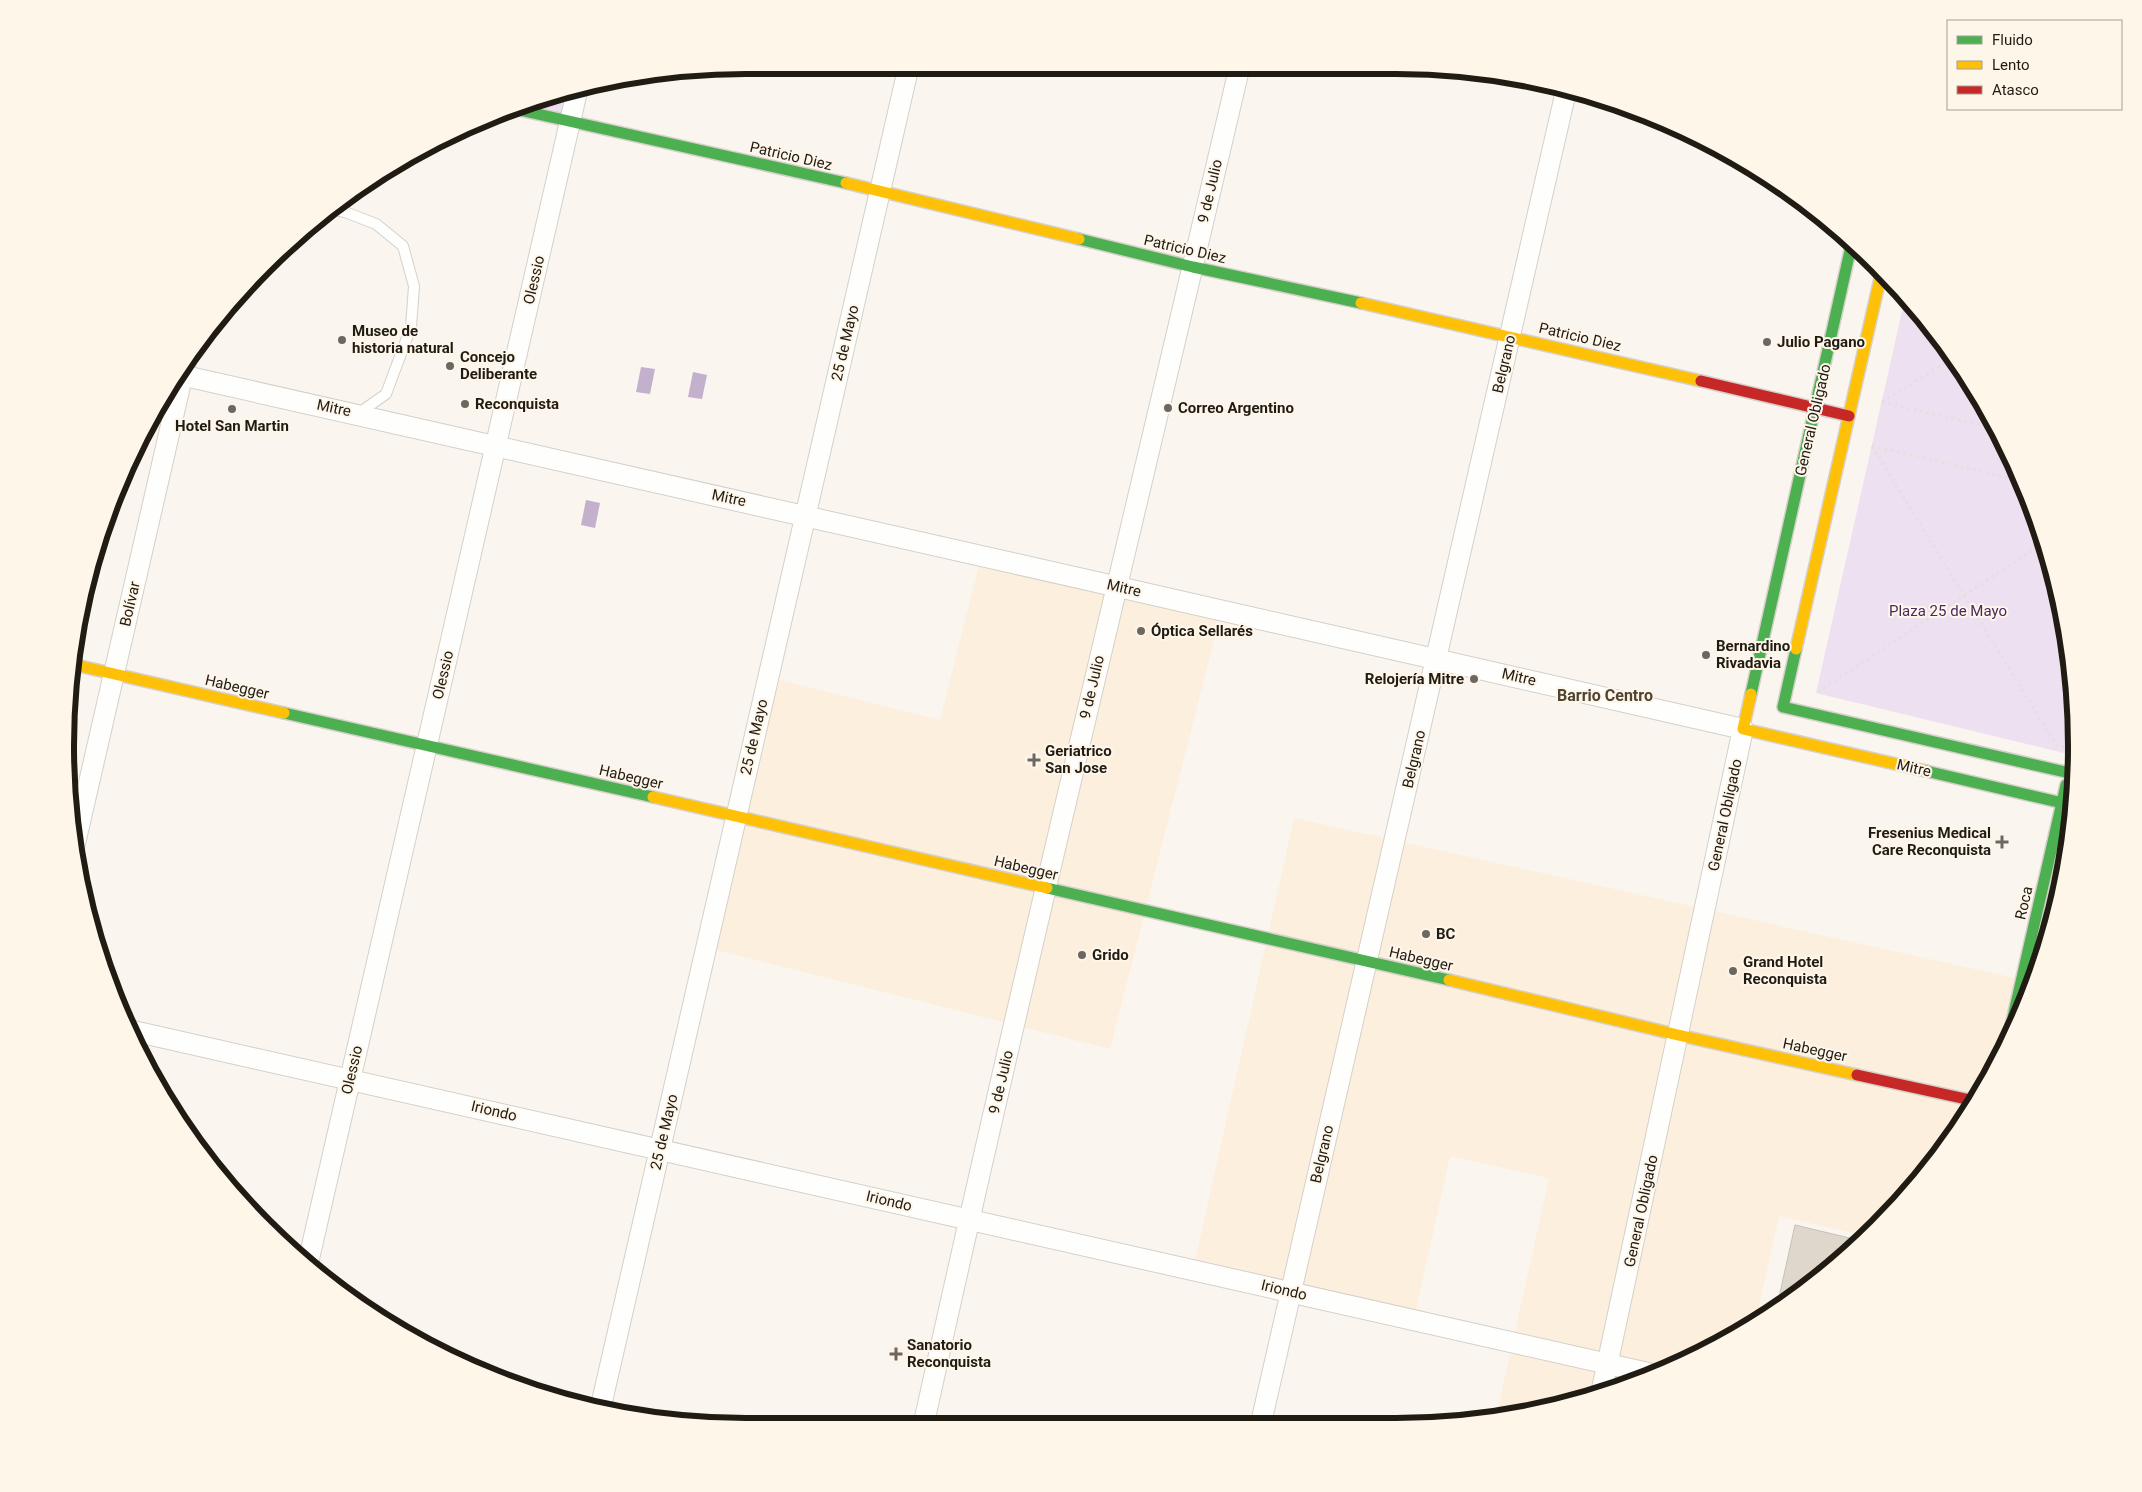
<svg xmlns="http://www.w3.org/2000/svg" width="2142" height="1492" font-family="Roboto,sans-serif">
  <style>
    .built { fill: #fcefdd }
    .green { fill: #ede1f1 }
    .water { fill: #c2b0cd }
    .building { fill: #e0d7cc; stroke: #c4c0b9 }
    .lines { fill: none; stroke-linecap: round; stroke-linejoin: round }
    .lane-casing { stroke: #d5d0c9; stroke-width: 12 }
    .street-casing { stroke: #d5d0c9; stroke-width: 22 }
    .fast-casing { stroke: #d5d0c9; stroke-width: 14 }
    .slow-casing { stroke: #d5d0c9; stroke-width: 14 }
    .jam-casing { stroke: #d5d0c9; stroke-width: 14 }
    .path { stroke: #e2e1de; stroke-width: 3; stroke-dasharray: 2.5 4; stroke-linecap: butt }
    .lane { stroke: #fefefd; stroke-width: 10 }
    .street { stroke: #fefefd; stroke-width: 20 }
    .fast { stroke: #4caf50; stroke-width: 11 }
    .slow { stroke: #ffc107; stroke-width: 11 }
    .jam { stroke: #c62828; stroke-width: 11 }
    .poi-dot { fill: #6c6760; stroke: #fff6ea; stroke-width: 2 }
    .labels { text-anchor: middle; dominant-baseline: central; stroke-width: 4; stroke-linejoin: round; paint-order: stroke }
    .street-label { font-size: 15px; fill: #201b13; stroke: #fff6ea }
    .poi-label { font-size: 15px; font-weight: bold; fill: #201b13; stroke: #fff6ea; text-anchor: start }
    .park-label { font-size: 15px; fill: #492960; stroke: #fff6ea }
    .neighbourhood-label { font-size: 16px; font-weight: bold; fill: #4f4432; stroke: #fff6ea }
    .rim { fill: none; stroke: #201b13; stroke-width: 6 }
  </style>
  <rect width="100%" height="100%" fill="#faf5ef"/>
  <path class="built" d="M983,549L1222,609L1110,1049L700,946L768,677L940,720Z
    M1294,818L2015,978L1997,1059L1962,1125L1877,1228L1867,1236L1779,1216L1755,1324L1697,1357L1529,1414L1496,1417L1549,1178L1450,1156L1414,1319L1193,1270Z"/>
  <path class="green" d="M569,88L570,121L515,109Z
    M1905,298L1962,368L2025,486L2064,613L2077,746L2076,756L1816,693Z"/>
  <path class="water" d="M641,367L655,369L650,394L636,392Z
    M693,372L707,375L702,399L688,397Z
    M586,500L600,503L595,528L581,525Z"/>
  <path class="building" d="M1795,1225L1862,1241L1776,1311Z"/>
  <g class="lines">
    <defs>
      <path id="lane" d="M333,210L345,212L376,224L403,246L414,286L411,327L386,394L359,413"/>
      <path id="street" d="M176,374C489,442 801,515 1114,586C1323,634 1534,681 1743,729L1602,1389
        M74,848L186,360
        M129,1030L1648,1373
        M308,1263L578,87
        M600,1410L909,65
        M923,1427C1023,972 1134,519 1240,65
        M1260,1427L1566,91"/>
      <path id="fast" d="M515,109L846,183
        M1079,239L1193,267L1361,303
        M1796,649L1783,707L2074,774
        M1751,694L1852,242
        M284,713L653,797
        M1926,771L2071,805
        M1047,888L1449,980
        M2008,1039L2066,785"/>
      <path id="slow" d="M846,183L1079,239
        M1361,303L1701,381
        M1796,649L1882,270
        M71,664L284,713
        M1751,694L1743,729L1926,771
        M653,797L1047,888
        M1449,980L1678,1035L1857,1075"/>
      <path id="jam" d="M1701,381L1849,416
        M1857,1075L1975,1101"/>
    </defs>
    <use href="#lane" class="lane-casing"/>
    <use href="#street" class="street-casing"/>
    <use href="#fast" class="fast-casing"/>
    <use href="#slow" class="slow-casing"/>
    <use href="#jam" class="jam-casing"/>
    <path class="path" d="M1882,402L1994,428
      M1882,402L1954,358
      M1872,446L2058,748
      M1872,446L2014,479L2025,486
      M1818,692L2043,543
      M2063,748L2072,700"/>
    <use href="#lane" class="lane"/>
    <use href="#street" class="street"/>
    <use href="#fast" class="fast"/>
    <use href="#slow" class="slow"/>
    <use href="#jam" class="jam"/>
  </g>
  <g class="poi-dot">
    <circle cx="342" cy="340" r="5"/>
    <circle cx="1767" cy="342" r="5"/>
    <circle cx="450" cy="366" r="5"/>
    <circle cx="465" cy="404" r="5"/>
    <circle cx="1168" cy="408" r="5"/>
    <circle cx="232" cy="409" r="5"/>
    <circle cx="1141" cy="631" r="5"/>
    <circle cx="1706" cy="655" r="5"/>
    <circle cx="1474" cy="679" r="5"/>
    <path d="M1031.5 752.5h5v5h5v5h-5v5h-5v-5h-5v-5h5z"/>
    <path d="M1999.5 834.5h5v5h5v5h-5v5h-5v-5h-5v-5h5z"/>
    <circle cx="1426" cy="934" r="5"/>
    <circle cx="1082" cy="955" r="5"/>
    <circle cx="1733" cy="971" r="5"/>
    <path d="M893.5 1346.5h5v5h5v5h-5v5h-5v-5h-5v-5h5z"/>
  </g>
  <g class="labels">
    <g class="street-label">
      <text transform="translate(791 156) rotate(13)">Patricio Diez</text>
      <text transform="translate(1210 191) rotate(-77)">9 de Julio</text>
      <text transform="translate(1185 249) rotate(13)">Patricio Diez</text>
      <text transform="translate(534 280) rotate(-77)">Olessio</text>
      <text transform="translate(1580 337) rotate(13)">Patricio Diez</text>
      <text transform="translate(845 343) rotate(-77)">25 de Mayo</text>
      <text transform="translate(1504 364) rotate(-77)">Belgrano</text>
      <text transform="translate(334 408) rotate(12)">Mitre</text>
      <text transform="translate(1813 420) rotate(-77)">General Obligado</text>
      <text transform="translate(729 498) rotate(12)">Mitre</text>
      <text transform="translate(1124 588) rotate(13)">Mitre</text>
      <text transform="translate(130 604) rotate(-77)">Bolívar</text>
      <text transform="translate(443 675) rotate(-77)">Olessio</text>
      <text transform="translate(1519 677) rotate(13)">Mitre</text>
      <text transform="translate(237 687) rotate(13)">Habegger</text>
      <text transform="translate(1092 687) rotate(-77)">9 de Julio</text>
      <text transform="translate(754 737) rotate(-77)">25 de Mayo</text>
      <text transform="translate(1414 759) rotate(-77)">Belgrano</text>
      <text transform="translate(1914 768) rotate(13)">Mitre</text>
      <text transform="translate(631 777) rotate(13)">Habegger</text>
      <text transform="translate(1725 815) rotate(-78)">General Obligado</text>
      <text transform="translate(1026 868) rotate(13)">Habegger</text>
      <text transform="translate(2024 903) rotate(-77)">Roca</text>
      <text transform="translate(1421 959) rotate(13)">Habegger</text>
      <text transform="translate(1815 1050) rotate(12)">Habegger</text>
      <text transform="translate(352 1070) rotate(-77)">Olessio</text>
      <text transform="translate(1001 1082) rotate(-77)">9 de Julio</text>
      <text transform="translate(494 1111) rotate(13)">Iriondo</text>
      <text transform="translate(664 1132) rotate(-77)">25 de Mayo</text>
      <text transform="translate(1322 1154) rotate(-77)">Belgrano</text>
      <text transform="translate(889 1201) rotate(13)">Iriondo</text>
      <text transform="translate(1641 1211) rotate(-78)">General Obligado</text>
      <text transform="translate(1284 1290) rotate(13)">Iriondo</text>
    </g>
    <g class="poi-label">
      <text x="352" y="331">Museo de<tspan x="352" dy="17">historia natural</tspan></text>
      <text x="1777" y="342">Julio Pagano</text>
      <text x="460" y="357">Concejo<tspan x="460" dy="17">Deliberante</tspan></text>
      <text x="475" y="404">Reconquista</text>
      <text x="1178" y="408">Correo Argentino</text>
      <text x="232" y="426" text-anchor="middle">Hotel San Martin</text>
      <text x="1151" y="631">Óptica Sellarés</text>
      <text x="1716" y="646">Bernardino<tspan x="1716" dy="17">Rivadavia</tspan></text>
      <text x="1464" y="679" text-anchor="end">Relojería Mitre</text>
      <text x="1045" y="751">Geriatrico<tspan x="1045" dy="17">San Jose</tspan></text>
      <text x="1991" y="833" text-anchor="end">Fresenius Medical<tspan x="1991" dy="17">Care Reconquista</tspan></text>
      <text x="1436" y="934">BC</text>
      <text x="1092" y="955">Grido</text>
      <text x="1743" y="962">Grand Hotel<tspan x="1743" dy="17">Reconquista</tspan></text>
      <text x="907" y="1345">Sanatorio<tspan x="907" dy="17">Reconquista</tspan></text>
    </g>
    <g class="park-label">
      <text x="1948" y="611">Plaza 25 de Mayo</text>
    </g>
    <g class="neighbourhood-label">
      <text x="1605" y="695">Barrio Centro</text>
    </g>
  </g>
  <path d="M0 0H2142V1492H0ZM746 74H1396A672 672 0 0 1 2068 746V746A672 672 0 0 1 1396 1418H746A672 672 0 0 1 74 746V746A672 672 0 0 1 746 74Z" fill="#fff6ea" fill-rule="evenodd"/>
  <path class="rim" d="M746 74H1396A672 672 0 0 1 2068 746V746A672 672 0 0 1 1396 1418H746A672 672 0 0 1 74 746V746A672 672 0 0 1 746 74Z"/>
  <rect x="1947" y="20" width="175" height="90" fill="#fff6ea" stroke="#a69e94"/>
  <rect x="1957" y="36" width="25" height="8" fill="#4caf50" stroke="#a69e94"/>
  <text x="1992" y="45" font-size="15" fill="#201b13">Fluido</text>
  <rect x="1957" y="61" width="25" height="8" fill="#ffc107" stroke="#a69e94"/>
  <text x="1992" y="70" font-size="15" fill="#201b13">Lento</text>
  <rect x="1957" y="86" width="25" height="8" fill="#c62828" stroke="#a69e94"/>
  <text x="1992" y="95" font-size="15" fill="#201b13">Atasco</text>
</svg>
